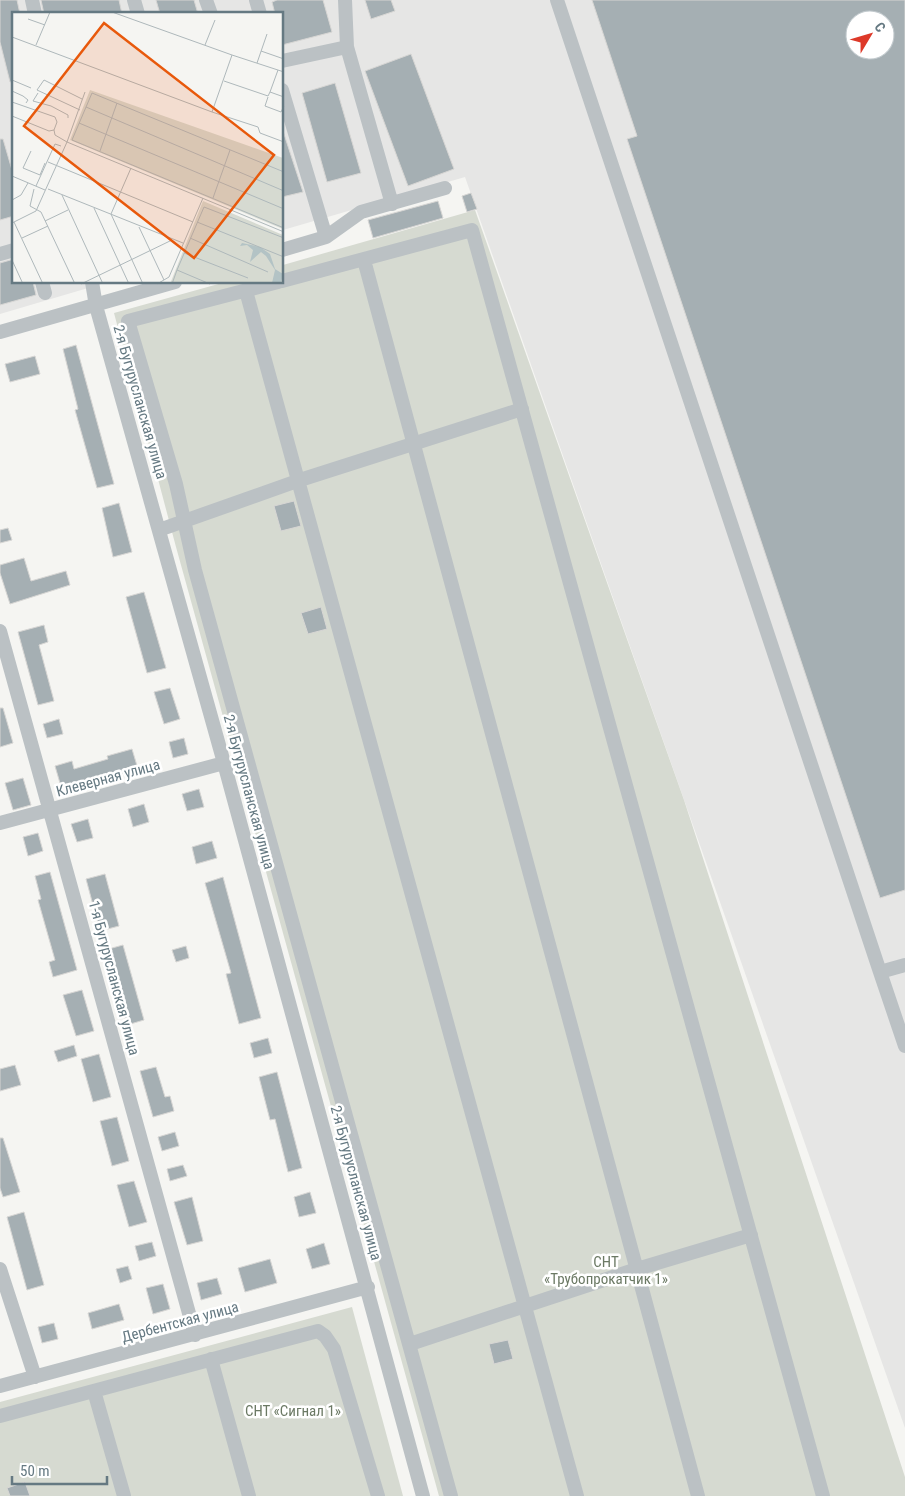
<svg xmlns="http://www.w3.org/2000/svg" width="905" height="1496" font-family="'Roboto Condensed',sans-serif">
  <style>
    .built { fill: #e6e6e5; fill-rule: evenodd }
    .garden { fill: #d6dad1 }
    .building { fill: #a5afb3; stroke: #d7d6d4; fill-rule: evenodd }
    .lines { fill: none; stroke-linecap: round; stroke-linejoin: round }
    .minor { stroke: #bbc1c4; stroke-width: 14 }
    .labels { text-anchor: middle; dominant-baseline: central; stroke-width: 5; stroke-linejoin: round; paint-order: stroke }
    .street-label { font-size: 15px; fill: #657982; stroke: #fff }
    .park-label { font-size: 15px; fill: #6b7964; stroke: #fff }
    .inset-road { fill: none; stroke: #aeb8bb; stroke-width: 1 }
    .view { fill: #e8590c; fill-opacity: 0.15; stroke: #e8590c; stroke-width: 2.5 }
    .inset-edge { fill: none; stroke: #657982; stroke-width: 2.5 }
  </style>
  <rect width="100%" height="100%" fill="#f5f5f2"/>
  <path class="built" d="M0,0H905V1428L465,177L283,230L282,14H14V282L105,283L0,314ZM855,20H885V50H855Z"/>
  <path class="garden" d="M475,210L684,800L905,1477V1496H439L176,547L114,313L222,283L282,282L283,265Z
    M352,1307L403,1496H0V1402Z"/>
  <path class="building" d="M0,0H17L20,14H14V82H10L0,42Z
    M41,0H119L122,14H44Z
    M156,0H194L198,14H160Z
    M277,0H323L332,32L282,45V14H275L272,2Z
    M365,0H391L395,11L371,19Z
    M592,0H905V890L880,898L627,139L637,136ZM855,20H885V50H855Z
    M411,54L454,169L408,186L365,71Z
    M335,83L361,173L327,182L302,93Z
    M282,128L303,192L282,197Z
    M0,139H3L14,177V216L0,220Z
    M471,193L477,209L467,212L462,196Z
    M438,201L443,218L373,238L368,220Z
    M14,259V282H33L36,295L0,305V263Z
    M76,345L114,484L97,488L75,410L78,409L63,349Z
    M35,356L40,374L10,382L5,364Z
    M294,501L301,526L281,531L274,506Z
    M119,503L132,552L113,557L102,508Z
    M8,528L12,540L0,543V530Z
    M24,558L31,581L66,571L70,585L10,604L0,573V565Z
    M144,592L166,668L147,673L126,597Z
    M321,607L327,629L308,634L301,613Z
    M44,625L48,642L39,645L54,701L38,705L18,632Z
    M170,688L180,719L164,724L154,692Z
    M0,708H3L13,743L0,747Z
    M59,719L63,734L47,738L43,724Z
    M184,738L188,754L173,758L169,742Z
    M132,749L138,769L62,790L55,766L72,761L74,769L108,759L107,756Z
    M23,778L31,805L13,810L5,783Z
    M199,789L204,807L187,811L182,794Z
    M144,804L149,822L133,827L128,809Z
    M88,819L93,838L77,842L71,824Z
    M38,833L43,851L28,856L23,837Z
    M212,841L217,858L196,864L192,847Z
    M50,872L77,970L53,977L49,962L55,960L38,900L41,899L35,876Z
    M105,874L119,926L100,931L86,879Z
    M223,877L261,1018L239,1024L226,974L231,973L205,883Z
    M123,945L144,1020L127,1025L105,950Z
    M186,946L189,958L176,962L172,950Z
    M82,990L94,1031L76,1036L63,995Z
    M268,1038L272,1053L254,1058L250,1043Z
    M74,1045L77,1056L58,1062L54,1051Z
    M99,1054L111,1097L93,1102L81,1059Z
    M15,1065L21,1085L0,1091V1069Z
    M156,1067L165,1097L170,1096L174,1111L153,1117L140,1071Z
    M277,1072L302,1168L288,1172L275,1119L270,1120L259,1077Z
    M117,1117L129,1161L112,1166L100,1121Z
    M175,1132L179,1146L162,1151L158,1137Z
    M0,1138H3L20,1192L3,1197L0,1188Z
    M183,1165L187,1176L170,1181L167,1169Z
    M134,1181L147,1222L129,1227L117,1185Z
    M310,1192L316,1213L299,1217L294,1197Z
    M192,1197L203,1241L187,1245L174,1202Z
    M24,1212L44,1285L27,1290L7,1217Z
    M152,1242L156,1256L139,1261L135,1246Z
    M324,1243L330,1264L312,1269L306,1249Z
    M270,1259L277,1283L245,1292L238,1268Z
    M128,1266L132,1279L120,1283L116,1269Z
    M217,1278L222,1294L201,1300L197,1283Z
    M163,1284L170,1309L153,1314L146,1288Z
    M119,1304L124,1320L92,1329L88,1313Z
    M54,1323L58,1339L42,1343L38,1327Z
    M508,1340L513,1359L494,1364L489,1344Z
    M25,1482L30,1496H10L7,1488Z"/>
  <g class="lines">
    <path class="minor" d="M32,0L35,14
      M134,0L138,14
      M206,0L211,14
      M256,0L260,14
      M345,0L347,47L392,204
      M557,0L880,972L905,965
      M282,61L347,47
      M282,90L326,237
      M282,250L326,237L361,212L445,188
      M0,254L14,250
      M364,260L698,1496
      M282,281L472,230L823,1496
      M42,282L45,293
      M92,282L96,306L224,763L423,1496
      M278,282L128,321L176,484L195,570L451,1496
      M246,291L577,1496
      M0,332L175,282
      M159,530L300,480L522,409
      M0,631L195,1335
      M0,823L224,763
      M880,972L905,1046
      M0,1269L35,1377
      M410,1344L637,1269L751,1235
      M211,1359L249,1496
      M0,1386L368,1287
      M94,1391L124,1496
      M0,1416L318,1331L325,1336L334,1349L378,1496"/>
  </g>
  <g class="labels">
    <g class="street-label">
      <text transform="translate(140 402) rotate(74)">2-я Бугурусланская улица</text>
      <text transform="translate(108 778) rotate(-15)">Клеверная улица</text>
      <text transform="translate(249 792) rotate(75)">2-я Бугурусланская улица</text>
      <text transform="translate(114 978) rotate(75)">1-я Бугурусланская улица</text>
      <text transform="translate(356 1183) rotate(75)">2-я Бугурусланская улица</text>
      <text transform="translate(180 1322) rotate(-15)">Дербентская улица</text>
    </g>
    <g class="park-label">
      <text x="606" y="1262">СНТ<tspan x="606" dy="17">«Трубопрокатчик 1»</tspan></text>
      <text x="293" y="1411">СНТ «Сигнал 1»</text>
    </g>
  </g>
  <g transform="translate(12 12)">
    <rect width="271" height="271" fill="#f5f5f2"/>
    <path d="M78,78L271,146V217L58,128ZM191,189L271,223V271L158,272Z" fill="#d6dad1"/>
    <path d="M230,231L248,235L258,242L263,257L271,262L269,271H260L263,258L254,244L249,240L238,250L241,238L235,233L228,234Z" fill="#b3c3c5"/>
    <path class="inset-road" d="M16,7L33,13M0,25L200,100L220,43L100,0M24,33L38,0M193,33L203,8M249,39L272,47M220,43L272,60M245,51L255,22M0,68L19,76M212,69L256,84L258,80L272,85M0,79L11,84L16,88L14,91M258,80L266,58M26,81L21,89L39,94L56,103V106M256,85L253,94L269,100L272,94M0,90L43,105L45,110L42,118L37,119L0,104M74,95L272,179M68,98L25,78L32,68L70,87M200,100L246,115L248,121L272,130M67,111L272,197M42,118L43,123L55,130L272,220M19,139L11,156L28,163L33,151M88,139L105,91M36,150L181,210M119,156L99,202L131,272M272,160L80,81L60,128L272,216M0,164L33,178M24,174L43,132L49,134M22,177L18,194L29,200L63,272M36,177L171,231M50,183L91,272M201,186L218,138M0,188L9,183L16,171M82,196L117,272M33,209L56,198M2,210L31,272M185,210L272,245M0,211L24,199L55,130L73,80M127,215L152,268M10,226L36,214M178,226L256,260M172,241L236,266M0,248L11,272M165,258L192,195L272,226M69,272L160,228M145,272L157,265L191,186M160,272L165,258L198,272"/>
    <path class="view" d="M92,11L262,143L182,246L12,114Z"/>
    <rect width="271" height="271" class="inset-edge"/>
  </g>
  <g transform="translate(870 35) rotate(52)"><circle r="24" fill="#ffffff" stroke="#c1c9cd"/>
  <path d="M0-4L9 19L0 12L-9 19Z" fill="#dd3929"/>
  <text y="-8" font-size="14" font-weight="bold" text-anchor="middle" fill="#657982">С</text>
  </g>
  <path d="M12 1476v8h95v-8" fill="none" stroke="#657982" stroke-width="2.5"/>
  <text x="20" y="1476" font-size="15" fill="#657982" stroke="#ffffff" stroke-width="4" paint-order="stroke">50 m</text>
</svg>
